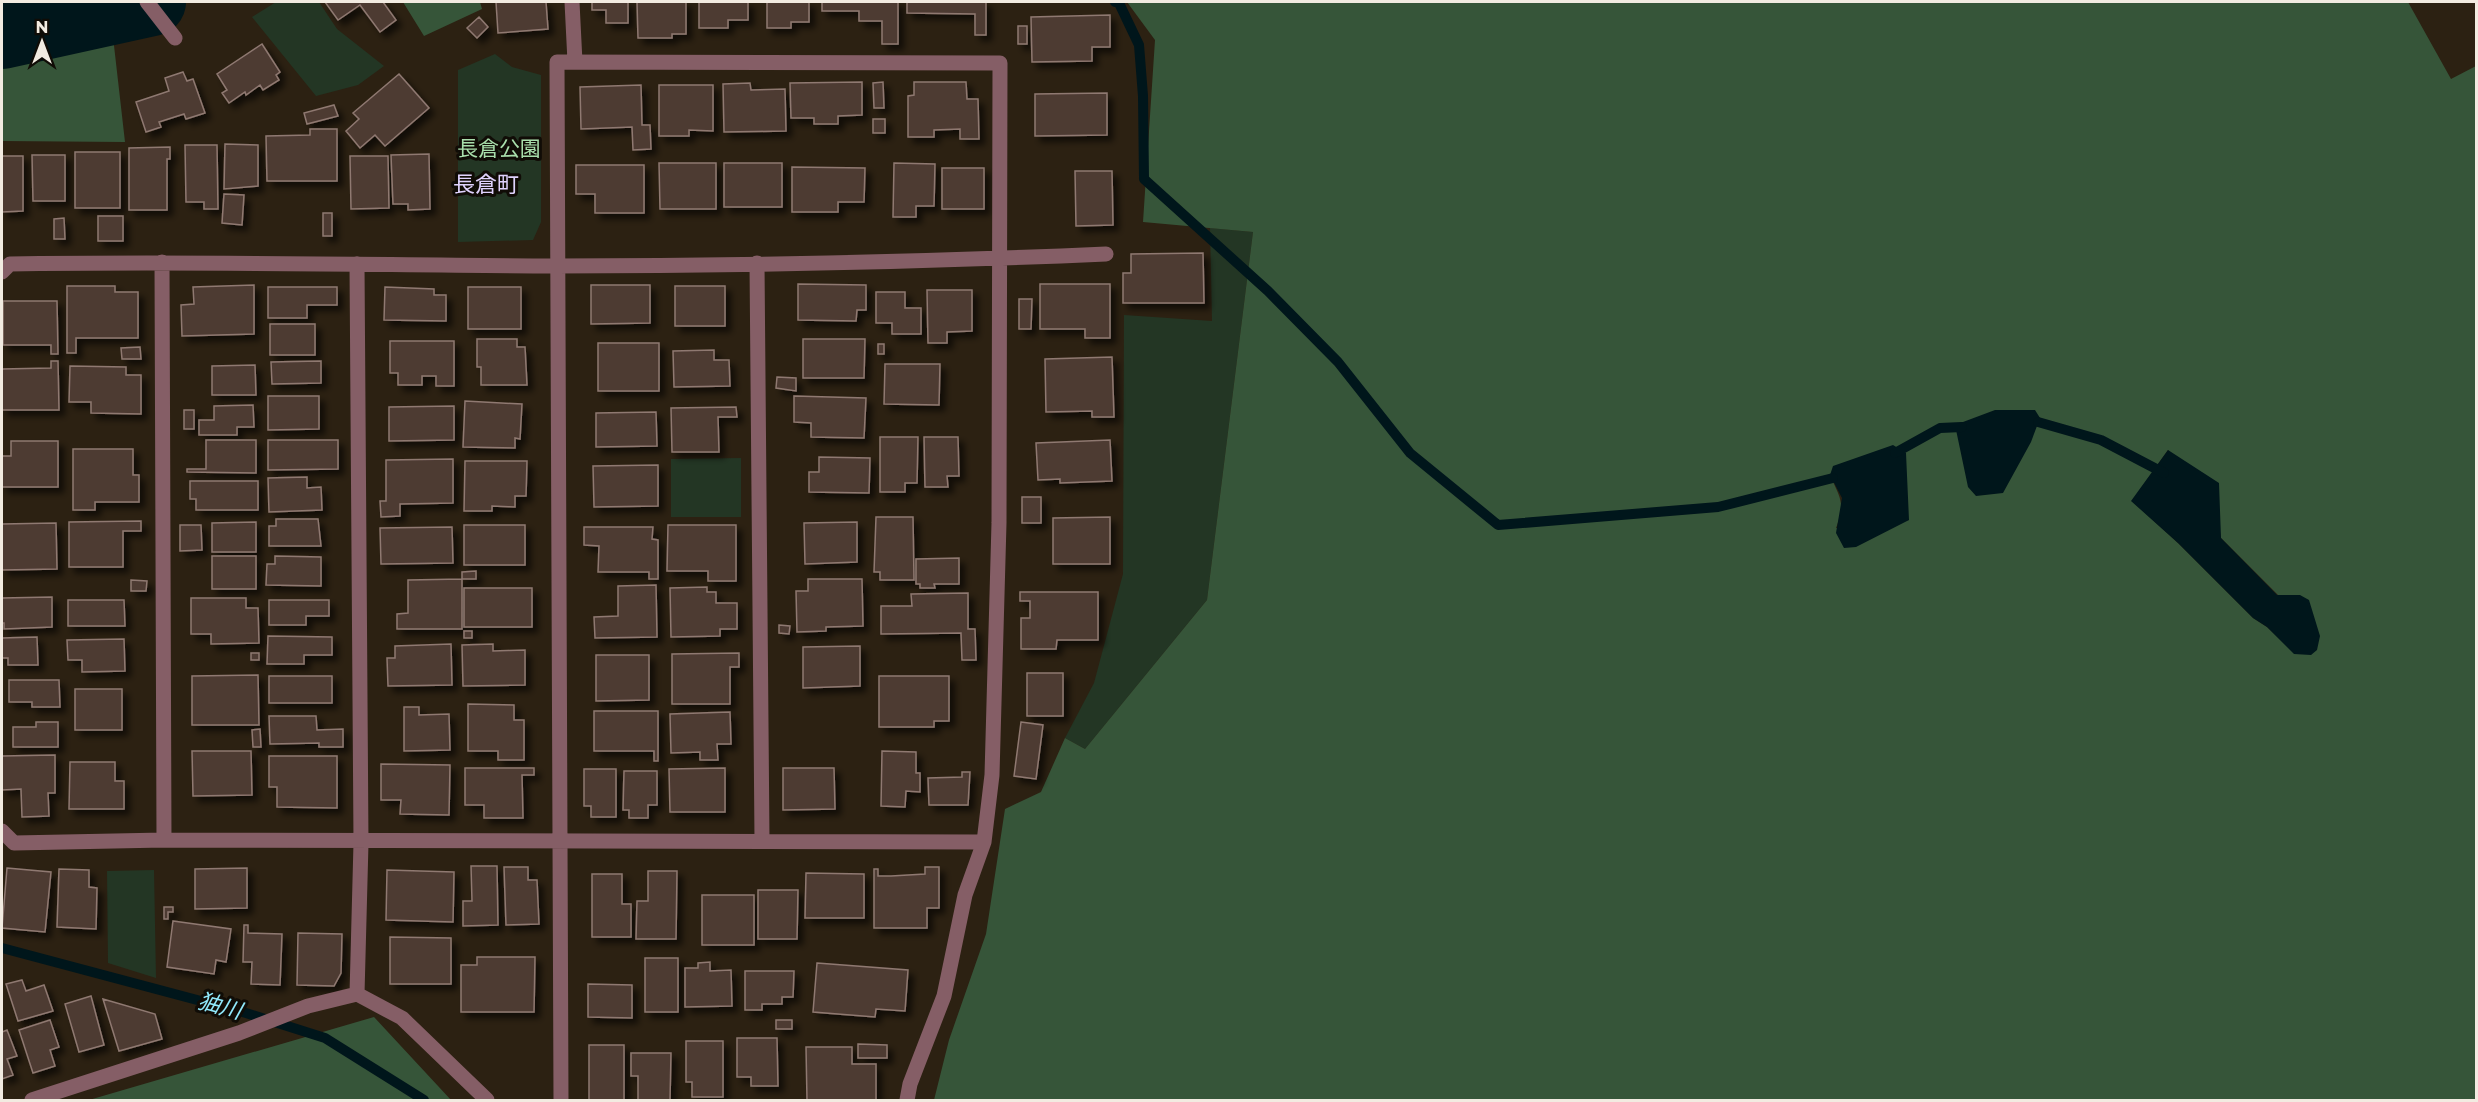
<svg xmlns="http://www.w3.org/2000/svg" width="2478" height="1102" font-family="Montserrat,'Noto Sans JP',sans-serif">
  <style>
    .green { fill: #233624 }
    .forest { fill: #365539; fill-rule: evenodd }
    .water { fill: #00161b }
    .lines { fill: none; stroke-linecap: round; stroke-linejoin: round }
    .stream { stroke: #00161b; stroke-width: 10 }
    .river { stroke: #00161b; stroke-width: 68 }
    .building { fill: #4d3a33; stroke: #8f7971; stroke-width: 1.5; filter: url(#shadow) }
    .minor { stroke: #855e66; stroke-width: 15 }
    .labels { text-anchor: middle; dominant-baseline: central; stroke-width: 6; stroke-linejoin: round; paint-order: stroke }
    .park-label { font-size: 21px; fill: #a8deab; stroke: #100c06 }
    .neighbourhood-label { font-size: 22px; fill: #dfd2fd; stroke: #100c06 }
    .water-label { font-size: 22px; font-style: italic; fill: #91e9fc; stroke: #100c06 }
  </style>
  <defs>
    <filter id="shadow"><feDropShadow dx="5.5" dy="5.5" stdDeviation="3" flood-color="#0009"/></filter>
  </defs>
  <rect width="100%" height="100%" fill="#2c2112"/>
  <path class="green" d="M276,2H319L337,29L384,66L358,85L316,96L252,17Z
    M495,54L512,67L541,75V222L533,240L458,242V70Z
    M1210,228L1253,232L1207,600L1085,749L1065,738L1094,683L1123,574L1124,315L1212,321Z
    M741,458V517H671V459Z
    M154,870L156,978L108,963L107,871Z"/>
  <path class="forest" d="M403,2H480L482,9L424,36Z
    M1127,2H2408L2451,79L2476,66V1100H934L949,1040L986,934L1005,809L1041,792L1065,738L1085,749L1207,600L1253,232L1143,222L1155,40ZM2168,450L2219,526L2221,538L2278,595H2300L2294,653L2267,627L2253,618L2178,543L2132,501ZM1830,475L1909,520L1836,528C1846,503 1840,498 1830,475Z
    M112,28L125,142L2,141V56Z
    M374,1017L451,1100H89Z"/>
  <path class="water" d="M1995,410H2035L2040,418L2031,442L2003,493L1976,496L1968,487L1955,425Z
    M1893,445L1906,453L1909,520L1856,547L1844,548L1836,533L1842,498L1830,475L1833,466Z
    M2168,450L2219,483L2221,538L2277,595H2300L2309,600L2320,636L2317,650L2311,655L2294,654L2267,627L2253,618L2178,543L2131,501Z"/>
  <g class="lines">
    <path class="stream" d="M1115,2L1119,3L1139,45L1143,96L1144,179L1268,291L1338,362L1410,453L1498,525L1718,507L1833,478
      M2038,422L2101,440L2164,473
      M1895,453L1940,428L1962,427
      M2,948L246,1013L325,1038L424,1100"/>
    <path class="river" d="M2,35L152,2"/>
  </g>
  <path class="building" d="M325,2H383L396,20L380,32L360,5L338,20Z
    M496,2H546L548,29L498,33Z
    M592,2H628V23H606V10H592Z
    M637,2H686V34H672V38H638Z
    M699,2H748V20H728V28H699Z
    M767,2H809V22H791V28H767Z
    M822,2H898V44H882V21H859V11H822Z
    M907,2H986V35H975V14L907,13Z
    M1110,15V47H1092V61L1032,62L1031,17Z
    M479,17L488,27L477,38L467,28Z
    M1018,26H1027V44H1018Z
    M262,44L280,72L276,75L279,80L263,90L260,85L246,95L245,92L229,103L222,93L227,90L217,74Z
    M183,72L187,81L193,79L205,113L186,119L184,114L159,122L161,127L146,132L136,102L169,91L165,78Z
    M399,74L429,108L385,146L375,135L360,148L346,131L359,119L353,113Z
    M862,82V115L838,116V124H814V118H791L790,83Z
    M883,82L884,108H874L873,83Z
    M914,82H966L967,99H978L979,139H960V129L934,130V137H908V96L914,95Z
    M750,83L751,90L785,89L786,131L724,132L723,84Z
    M641,85L642,125H650L651,149L633,150L632,127L581,129L580,87Z
    M659,85H713V131L689,130V136H659Z
    M1107,93V135L1035,136V94Z
    M334,105L338,116L307,124L304,113Z
    M873,119H885V133H873Z
    M310,129H337V181H267L266,136L310,135Z
    M225,144L258,145V186L224,189Z
    M185,145H217L218,209H204V202H186Z
    M170,147V159H167V210H129V148Z
    M75,152H120V208H75Z
    M429,154L430,209L408,210V204H393L391,155Z
    M32,155H65V201H33Z
    M2,156H23V211L2,212Z
    M350,156H388L389,208L351,209Z
    M659,163H716V209H660Z
    M724,163H782V207H724Z
    M894,163L935,164L934,206H916V217H893Z
    M576,165H644V213H595V194H576Z
    M792,167L865,168L864,202H838V212H792Z
    M942,168H984V209H942Z
    M1075,171H1112L1113,225L1076,226Z
    M224,194L244,195L242,225L222,223Z
    M323,213H332V236H323Z
    M98,216H123V241H98Z
    M64,218L65,239H54V219Z
    M1203,253L1204,303H1123V273H1131V254Z
    M798,284L866,285V310H857L856,321L798,320Z
    M1040,284H1110V338H1085V329H1040Z
    M254,285V334L182,336L181,305L194,304L193,287Z
    M591,285H650V323L591,324Z
    M67,286H115V292H138V338H76V353H67Z
    M675,286H725V326H675Z
    M268,287H337V305H307V318H268Z
    M385,287L434,289V295H446V321L384,320Z
    M468,287H521V329H468Z
    M927,290H972V331L947,332V343H928Z
    M876,292H905V308H921V334H892V323H876Z
    M1019,299H1032L1031,329H1019Z
    M3,301H57L58,354H51V345H3Z
    M270,324H315V355H270Z
    M477,339H517V347H525L527,385H481V367H477Z
    M803,339H865L864,378H803Z
    M390,341H454V386H436V376H422V385H398V373H390Z
    M598,343H659V391H598Z
    M878,344H884V354H878Z
    M140,347L141,359H122L121,348Z
    M714,350V360H729L730,386L674,387L673,351Z
    M1112,357L1114,417H1092V411L1046,412L1045,359Z
    M51,361H58L59,410H2V369L51,368Z
    M321,361V383L272,384L271,362Z
    M885,364H940L939,405L884,404Z
    M255,365L256,395H212V366Z
    M70,366L126,367V375H141V414L91,413V402H69Z
    M777,377L796,378V391L776,388Z
    M268,396H319V429L268,430Z
    M794,396L866,398L864,438L811,437V423L794,422Z
    M465,401L522,404L520,439L515,438V448L463,447Z
    M253,405L254,427H237V435H199V420H214V406Z
    M454,406V440L389,441V407Z
    M736,407L737,417H718L719,452H672L671,408Z
    M184,410H194V429H184Z
    M656,412L657,446L596,447V413Z
    M880,437H918L917,483H905V492H880Z
    M924,437H958L959,476H947L948,487H925Z
    M206,440H256V473L187,472V469H206Z
    M268,440H338V469L268,470Z
    M1110,440L1112,481L1060,483V479L1038,480L1036,443Z
    M11,441H58V487H2V456H11Z
    M73,449H133V475H139V502H95V510H73Z
    M819,457L870,458L869,493L809,492V472H819Z
    M453,459V503L400,504V516L381,517L380,501H386V460Z
    M465,461H527L526,496H515V507L492,506V511H464Z
    M658,465V506L594,507L593,466Z
    M307,477V488L321,487L322,510L269,512L268,478Z
    M190,481H258V510H196V499H190Z
    M1022,497H1041V523H1022Z
    M876,517H913L914,580H880V572H874Z
    M1110,517V564H1053V518Z
    M276,519H318L321,546H269V526H276Z
    M141,521V531H123V567H69V522Z
    M256,522V552H212V523Z
    M857,522V562L805,564L804,523Z
    M56,523L57,569L2,570V524Z
    M180,525H201L202,550L180,551Z
    M464,525H525V565H464Z
    M668,525H736V581H708V571H667Z
    M452,527L453,563L381,564L380,528Z
    M584,527H653L652,539L658,540V579H649V572H598L599,546L584,545Z
    M212,556H256V589H212Z
    M275,556L321,557V586L266,585L267,564H275Z
    M959,558V584H934L935,588H920V584H916V559Z
    M476,571V579H462V572Z
    M462,579V629H397V614L408,613V580Z
    M808,579H862L863,626L826,627V631L797,632L796,591H808Z
    M131,580L147,581L146,591H131Z
    M656,585L657,637L595,638L594,617L618,616V586Z
    M707,587V592H716V603H737V629H720V636L671,637L670,588Z
    M464,588H532V627H464Z
    M1020,592H1098V640H1057L1056,649H1021V618H1030V601H1020Z
    M968,593V629H975L976,660H962L961,633L881,634V606H912L911,594Z
    M52,597V627L4,629V623H2V598Z
    M191,598H246V608H258L259,643L211,644V634H191Z
    M68,600H124L125,626H68Z
    M269,600H329V616H306V625H269Z
    M779,625L790,626L789,634L779,633Z
    M464,631H472V638H464Z
    M268,636L332,637V655H304V664H267Z
    M37,637L38,665H8V658H2V638Z
    M124,639L125,671L82,672V660H68L67,640Z
    M451,644L452,685L388,686L387,658H395V646Z
    M493,644V651L525,650V685L463,686L462,645Z
    M860,646V686L803,688V647Z
    M251,653H259V660H251Z
    M739,653V667H730V704H672V654Z
    M596,655H649V700L596,701Z
    M1027,673H1063V716H1027Z
    M258,675L259,725H192V676Z
    M269,676H332V703H269Z
    M879,676H949V721H934V727H879Z
    M9,680H59L60,707H32V702H9Z
    M75,689H122V730H75Z
    M468,704L514,705V720H524V760H498V751H468Z
    M404,707H419V715L449,714L450,750L404,751Z
    M594,711H658V761H654V751H594Z
    M730,712L731,744H717L718,760H700V752L671,753L670,714Z
    M269,716H316L317,730L343,729V747H319V743L270,744Z
    M36,722H58V747H13V727H36Z
    M1021,722L1043,725L1036,779L1014,776Z
    M260,729L261,747H253L252,730Z
    M192,751H251L252,795L193,796Z
    M882,751L916,752V773H920V792L906,791L905,807L881,806Z
    M55,755V793H48L49,816L22,817L21,789L2,790V756Z
    M269,756H337V808L277,807V787H269Z
    M70,762H115V781H124V809H69Z
    M381,764L450,765L449,815L400,814L401,800H381Z
    M465,768H534V775H522L523,818H484V805H465Z
    M725,768V812H670L669,769Z
    M783,768H834L835,809L783,810Z
    M584,769H616V817H591V806H584Z
    M624,771H657V805H648V818H629V810H623Z
    M962,772H970L968,805H929L928,778L962,777Z
    M471,866H497L498,925L463,926V901H472Z
    M504,867H528V880H537L539,924L506,925Z
    M925,867H939V908H927V928H874V869H878V876H891L925,874Z
    M7,868L51,872L45,932L2,928Z
    M247,868V908L195,909V869Z
    M59,869L89,870V887L97,888L96,929L57,927Z
    M387,870L454,872L453,922L386,920Z
    M648,871H677L676,939H636L637,901H648Z
    M806,873L864,874V918H805Z
    M592,874H622V904H631V937H592Z
    M758,890H798L797,939H758Z
    M702,895H754V945H702Z
    M164,907H173V912H168V919H164Z
    M173,921L231,929L226,962L216,960L214,974L167,967Z
    M244,925H248V933L282,934L280,985L251,984L252,962H243Z
    M298,933L342,934L341,973L334,986L297,985Z
    M390,937L451,938V984H390Z
    M477,957H535L534,1012H461V965H477Z
    M645,958H678V1012H645Z
    M710,962V971L731,970L732,1006L685,1007V968H698V963Z
    M817,963L908,970L905,1011L876,1009L875,1017L813,1012Z
    M745,971H794L793,997H782V1004H762V1010H745Z
    M22,980L26,991L44,985L53,1011L18,1021L6,984Z
    M588,984L632,985V1018L588,1017Z
    M91,996L104,1045L79,1052L65,1004Z
    M103,999L155,1014L162,1039L119,1051Z
    M50,1020L59,1047L50,1050L55,1066L33,1073L19,1030Z
    M776,1020H792V1029H776Z
    M7,1030L17,1056L7,1059L13,1075L2,1079V1032Z
    M737,1038H777L778,1086H751V1077H737Z
    M686,1041H723V1097H692V1082H686Z
    M858,1044L887,1045V1058H858Z
    M589,1045H624V1100H589Z
    M806,1047H852V1064H876V1100H807Z
    M631,1053H671L670,1100H638V1076H631Z"/>
  <g class="lines">
    <path class="minor" d="M147,2L175,38
      M572,2L575,62
      M162,262L164,840
      M757,263L762,840
      M2,272L10,264C192,261 373,265 555,266C738,266 923,262 1106,254
      M2,831L14,843L164,840L984,842
      M357,994L361,843L357,264
      M32,1100L239,1033L308,1006L357,994L402,1018L487,1100
      M561,1100L557,62L1000,63L999,523L992,775L984,842L965,895L944,996L910,1084L907,1100"/>
  </g>
  <g class="labels">
    <g class="park-label">
      <text x="499" y="148">長倉公園</text>
    </g>
    <g class="neighbourhood-label">
      <text x="486" y="184">長倉町</text>
    </g>
    <g class="water-label">
      <text transform="translate(220 1006) rotate(15)">㹨川</text>
    </g>
  </g>
  <rect width="2478" height="1102" fill="none" stroke="#f2ebe1" stroke-width="6"/>
  <g transform="translate(42 42)" stroke="#100c06" stroke-width="4.5" paint-order="stroke">
  <path d="M0-4.5L10 22L0 15L-10 22Z" fill="#f2ebe1"/>
  <text y="-9" font-size="16" font-weight="bold" text-anchor="middle" fill="#f2ebe1">N</text>
  </g>
</svg>
